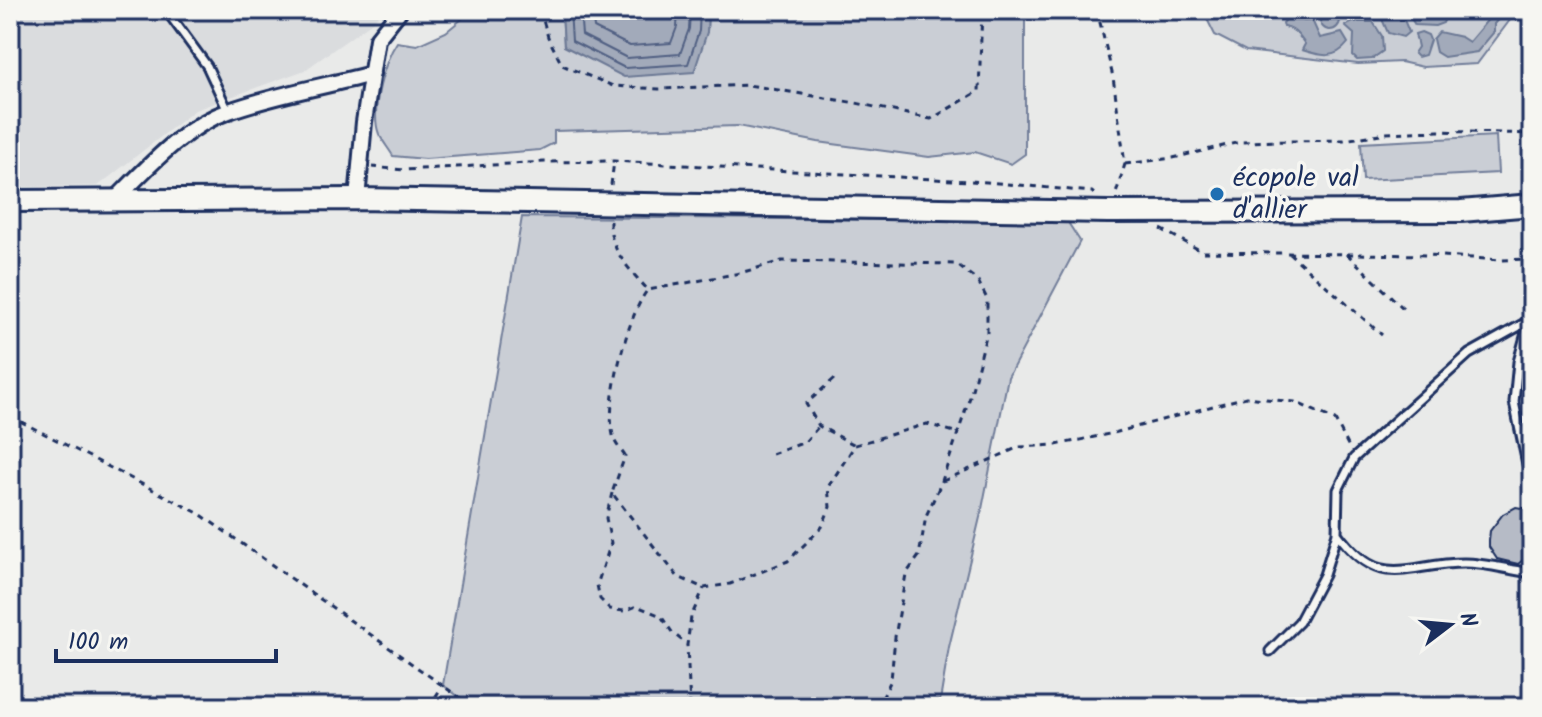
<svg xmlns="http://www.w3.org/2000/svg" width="1542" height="717" font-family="Kalam,sans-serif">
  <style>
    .built { fill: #dadcde }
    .green { fill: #caced5; stroke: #727e9a; stroke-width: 2 }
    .water { fill: #a2aaba; stroke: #6c7995; stroke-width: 2 }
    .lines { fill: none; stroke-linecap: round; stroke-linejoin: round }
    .shore { stroke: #516083; stroke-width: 2 }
    .building { fill: #b6bbc6; stroke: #1b2f5e; stroke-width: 2 }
    .lane-casing { stroke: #1b2f5e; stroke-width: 13 }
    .street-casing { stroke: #1b2f5e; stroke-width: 20 }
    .secondary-casing { stroke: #1b2f5e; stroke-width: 26 }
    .path { stroke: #1b2f5e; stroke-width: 3; stroke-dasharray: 6 6; stroke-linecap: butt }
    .lane { stroke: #f6f6f2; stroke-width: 7 }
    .street { stroke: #f6f6f2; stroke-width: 14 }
    .secondary { stroke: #f6f6f2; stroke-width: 20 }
    .poi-dot { fill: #1f6fb2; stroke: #f6f6f2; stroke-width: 3 }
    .labels { text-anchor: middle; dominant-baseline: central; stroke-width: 7; stroke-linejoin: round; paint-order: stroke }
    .poi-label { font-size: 28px; fill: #1b2f5e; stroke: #f6f6f2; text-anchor: start }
  </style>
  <rect width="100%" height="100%" fill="#e9eae9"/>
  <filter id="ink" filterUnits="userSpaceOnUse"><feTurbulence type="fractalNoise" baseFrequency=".0125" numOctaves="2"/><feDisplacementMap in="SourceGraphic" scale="16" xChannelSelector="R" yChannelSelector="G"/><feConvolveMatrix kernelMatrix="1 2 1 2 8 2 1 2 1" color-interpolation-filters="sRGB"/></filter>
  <g filter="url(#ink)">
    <path class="built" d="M10,10H384L371,23L305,70L195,110L98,186L10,187Z"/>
    <path class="green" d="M469,10H562L564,46L707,32L708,10H1025V154L1011,164L975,152L929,157L818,142L738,126L554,131V143L540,150L425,159L393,156C389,149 383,142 379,134C370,112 384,61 397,42L417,45L446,32L468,14Z
      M1210,10H1532V20L1513,16L1477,64L1423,67L1401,62L1358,64L1246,51L1215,35L1205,15Z
      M1496,136L1498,173L1363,180L1361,143Z
      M522,217L1067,221L1080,241L1008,377L982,509L949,647L939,707H473L443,685Z"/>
    <path class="water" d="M562,10H708L707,32L694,72L624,77L564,46Z
      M1406,10L1438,11L1443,13L1445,18L1443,23L1435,26L1415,25Z
      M1320 20a10 10 0 1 1 20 0a10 10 0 1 1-20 0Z
      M1495,11H1500L1501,16L1494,24V32L1477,52L1444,57L1436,52L1433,39L1439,32L1461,37L1469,42Z
      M1396,13L1402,15L1409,32L1403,37L1388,33L1382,19Z
      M1295,16L1304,21L1312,20L1320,38L1342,33L1348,43C1335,60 1321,56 1302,50L1305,44C1299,36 1294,28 1284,27L1283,23L1288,17Z
      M1353,22H1373L1382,36L1383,51L1372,59L1357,60L1353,56L1354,34L1345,26Z
      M1421,32L1428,35L1430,40L1425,55L1418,57L1414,53L1418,47L1415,34Z"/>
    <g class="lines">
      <path class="shore" d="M570,10L572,41L625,68L688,64L699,31L700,10
        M580,10L582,35L627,58L680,54L689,29L690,10
        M592,10L594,28L630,46L671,43L677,27L678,10"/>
    </g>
    <path class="building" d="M1516,507L1532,510V553L1518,564L1497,559L1489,547V540L1490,531L1503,514Z"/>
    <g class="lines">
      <defs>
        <path id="lane" d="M166,10L207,66L228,111
          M1529,322L1518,362L1514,402L1532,488
          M1337,533C1381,593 1406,563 1464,563C1484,563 1506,569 1526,572L1532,577
          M1270,651L1299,622L1324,575L1337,533L1338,490L1354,458L1469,354L1532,319"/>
        <path id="street" d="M357,199L364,122L377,39L400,10
          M114,201C148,167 183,127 229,111C274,95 325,86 372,74"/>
        <path id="secondary" d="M10,201L357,199L1108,212L1461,211L1532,205"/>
      </defs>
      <use href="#lane" class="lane-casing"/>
      <use href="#street" class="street-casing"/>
      <use href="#secondary" class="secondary-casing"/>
      <path class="path" d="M540,10L548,37L562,65L613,86L659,89L748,85L856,103L931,119L979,91L982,10
        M1097,10L1113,77L1125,164L1115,197
        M1125,164L1173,158L1240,142L1344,140L1386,133L1438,131L1532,134
        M372,167L404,170L545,162L614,161L987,182L1092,192L1094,194
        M611,185L614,161
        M610,221C609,250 630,270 648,290L740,273L782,261L956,264L978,281L987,299V332L970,397L942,481L926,516L919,556L906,574L895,637L891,680L878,707
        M1161,229L1203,252L1429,255L1501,260L1529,259L1532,255
        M1289,253L1382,335
        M1347,254L1404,309
        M646,292C627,319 605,402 613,435C614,443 621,450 625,456L612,493L678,577L704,588L730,584L788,561L822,527L830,507L828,487L855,445L927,424L958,433
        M834,379L806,404L819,426L855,445
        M10,416L200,514L473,707
        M772,454L805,442L819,426
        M943,481L1019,447L1056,445L1114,433L1246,397L1295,402L1335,420L1349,447
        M612,493L606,518L611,543L597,585L600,599L610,609L624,611L637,606L661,616L672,632L687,645
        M429,707L443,685
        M690,707L687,645L691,617L704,588"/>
      <use href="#lane" class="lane"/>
      <use href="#street" class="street"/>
      <use href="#secondary" class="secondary"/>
    </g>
  </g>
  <circle class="poi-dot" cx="1217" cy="194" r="8"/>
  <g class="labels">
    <g class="poi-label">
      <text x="1233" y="178">écopole val<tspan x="1233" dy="32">d'allier</tspan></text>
    </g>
  </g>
  <rect width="1542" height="717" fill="none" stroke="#f6f6f2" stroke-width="40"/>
  <rect x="20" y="20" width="1502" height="677" fill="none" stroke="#1b2f5e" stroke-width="3" filter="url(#ink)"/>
  <g transform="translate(1450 625) rotate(74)" stroke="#f6f6f2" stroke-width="6" paint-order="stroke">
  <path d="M0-6L14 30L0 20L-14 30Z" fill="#1b2f5e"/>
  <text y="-12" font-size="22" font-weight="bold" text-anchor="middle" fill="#1b2f5e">N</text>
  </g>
  <path d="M56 649v12h220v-12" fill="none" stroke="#1b2f5e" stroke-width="4"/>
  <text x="68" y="649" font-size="24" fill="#1b2f5e" stroke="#f6f6f2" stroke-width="6" paint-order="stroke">100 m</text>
</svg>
